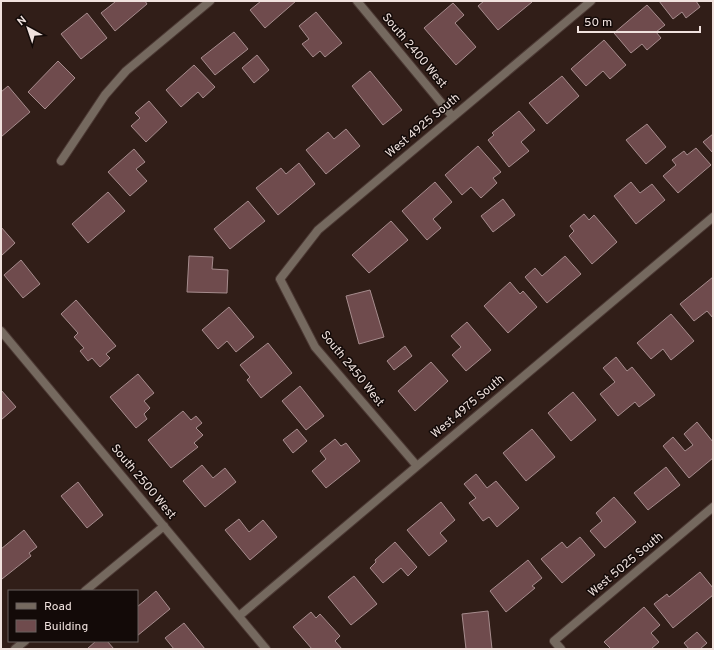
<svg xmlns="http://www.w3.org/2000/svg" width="714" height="650" font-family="Overpass,sans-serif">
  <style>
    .building { fill: #6f4b4d; stroke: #a68c8d }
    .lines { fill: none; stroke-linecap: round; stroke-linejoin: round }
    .street-casing { stroke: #4c3934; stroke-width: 10 }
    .street { stroke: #75695f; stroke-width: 8 }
    .labels { text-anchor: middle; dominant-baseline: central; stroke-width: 3; stroke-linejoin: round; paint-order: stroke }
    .street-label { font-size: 12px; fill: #f0e2de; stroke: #130a08 }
  </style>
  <rect width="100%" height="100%" fill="#311e18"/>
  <path class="building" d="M114,1H145L147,4L115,31L101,13L115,2Z
    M261,1H296L265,28L250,10Z
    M484,1H531L532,2L498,30L478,6Z
    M659,1H696L700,7L686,18L682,12L673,19Z
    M453,3L464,15L455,23L476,47L456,65L424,28Z
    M647,5L665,25L656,32L661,38L647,50L642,44L631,53L614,33Z
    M316,12L342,43L325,57L320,51L313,57L302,44L309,39L299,26Z
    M87,13L107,38L81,59L61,34Z
    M234,32L248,49L215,75L201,58Z
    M604,40L626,65L610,79L603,71L586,86L571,69Z
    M257,55L269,70L254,83L242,68Z
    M58,61L75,78L45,109L28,92Z
    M194,65L215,87L203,98L198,92L181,107L166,90Z
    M370,71L402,110L383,125L352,86Z
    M562,76L579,96L547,124L529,103Z
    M8,86L30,112L1,137V92Z
    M149,101L167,122L146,142L131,126L140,118L135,113Z
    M519,111L535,130L521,142L529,151L509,167L488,140L494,135L492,133Z
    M647,124L666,147L646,164L626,140Z
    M346,129L360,146L326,174L306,150L328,132L334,139Z
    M713,134V153L703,142Z
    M478,146L501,172L493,178L497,183L481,198L471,187L462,195L445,175Z
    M696,148L711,165L678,193L663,176L676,165L672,160L684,151L687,155Z
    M134,149L145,162L136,169L147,181L130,196L108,172Z
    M299,163L315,184L278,215L256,188L281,168L286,174Z
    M435,182L452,202L433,219L441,228L427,240L402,211Z
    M631,182L640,193L652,184L665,200L636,224L614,196Z
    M108,192L125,211L88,243L72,224Z
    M503,199L515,215L493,232L481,216Z
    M248,201L265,221L230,249L214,229Z
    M584,214L589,220L594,215L617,242L592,264L569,236L574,231L570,226Z
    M391,221L408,240L369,273L352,255Z
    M1,227L15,243L1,256Z
    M189,256L213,257L212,269L228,270L227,293L187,292Z
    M565,256L581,274L547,303L525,277L535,268L542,276Z
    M21,260L40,284L23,298L4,275Z
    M713,277V318L707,311L694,321L680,304Z
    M510,282L520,294L523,291L537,307L508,333L484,306Z
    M370,290L384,337L359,344L346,296Z
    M76,300L116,346L106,354L110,358L100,367L92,358L88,361L80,351L84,348L74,337L78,333L61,314Z
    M229,307L254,337L236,352L227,341L218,349L202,330Z
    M671,314L694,341L671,360L663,349L651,359L637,343Z
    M467,322L491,350L466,371L452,355L461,347L451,336Z
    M268,343L292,373L261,398L247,380L250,377L240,365Z
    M405,346L412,356L394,370L387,361Z
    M616,357L627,371L632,367L655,395L639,407L635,402L618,416L600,394L615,382L603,368Z
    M431,362L448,381L415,411L398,391Z
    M138,374L154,393L144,401L150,408L144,414L147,419L136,428L110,397Z
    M300,386L324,416L306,430L282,401Z
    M1,390L16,407L1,420Z
    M573,392L596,420L571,441L548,413Z
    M183,411L191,420L196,416L202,423L196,428L203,435L194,443L198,447L171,468L148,440Z
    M697,422L713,442V458L689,478L663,446L673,437L685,451L693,445L684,434Z
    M297,429L307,441L293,453L283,440Z
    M532,429L555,457L526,481L503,453Z
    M335,439L341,446L346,443L360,461L326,488L312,471L326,459L320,451Z
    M202,465L213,478L225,468L236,482L205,507L183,481Z
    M666,467L680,485L648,510L634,493Z
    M476,474L487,488L496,481L519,508L497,527L489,517L483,521L469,503L476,498L464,484Z
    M78,482L103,515L87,528L61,496Z
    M614,497L636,522L605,548L590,531L602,521L596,513Z
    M441,502L455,520L440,533L447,541L429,556L407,530Z
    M239,519L249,532L263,520L277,537L250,560L225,530Z
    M24,530L37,547L29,553L31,556L2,579L1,577V549Z
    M580,537L595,555L562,583L541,559L562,542L567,548Z
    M395,542L417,567L408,576L401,568L383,583L370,568L376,562L375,560Z
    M528,560L542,578L532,586L535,588L506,612L490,591Z
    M700,572L713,588V595L673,628L654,604L667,594L669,597Z
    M354,576L377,604L351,625L328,597Z
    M156,591L170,609L137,636V607Z
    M644,607L660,625L651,633L659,642L651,649H611L604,642Z
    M488,611L492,649H466L462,614Z
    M311,612L316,618L320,614L340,636L335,641L342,649H312L293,627Z
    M184,623L205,649H174L165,638Z
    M697,632L707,643L700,649H689L684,643Z
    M96,641H107L114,649H87Z"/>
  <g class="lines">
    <defs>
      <path id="street" d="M357,1L453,117
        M61,161L105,95L126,71L210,1
        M1,331L266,649
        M417,466L315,347L280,279L318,230L591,1
        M85,591L164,526
        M239,616L713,217
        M15,649L25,641
        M561,649L554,641L713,507"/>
    </defs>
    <use href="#street" class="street-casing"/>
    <use href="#street" class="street"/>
  </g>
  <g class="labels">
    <g class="street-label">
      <text transform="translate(414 51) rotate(50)">South 2400 West</text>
      <text transform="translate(423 126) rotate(-40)">West 4925 South</text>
      <text transform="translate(352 369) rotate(51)">South 2450 West</text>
      <text transform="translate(468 407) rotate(-40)">West 4975 South</text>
      <text transform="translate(143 482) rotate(50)">South 2500 West</text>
      <text transform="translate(626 565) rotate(-40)">West 5025 South</text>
    </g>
  </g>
  <rect width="714" height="650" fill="none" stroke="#f0e2de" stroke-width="4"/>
  <rect x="8" y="590" width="130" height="52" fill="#130a08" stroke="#6b605e"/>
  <rect x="16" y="603" width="20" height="6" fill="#75695f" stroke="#6b605e"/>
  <text x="44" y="610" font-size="12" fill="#f0e2de">Road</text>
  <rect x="16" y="620" width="20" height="12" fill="#6f4b4d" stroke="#6b605e"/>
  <text x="44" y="630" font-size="12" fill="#f0e2de">Building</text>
  <g transform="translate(28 28) rotate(320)" stroke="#130a08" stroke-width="3" paint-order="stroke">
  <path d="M0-3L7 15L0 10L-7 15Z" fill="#f0e2de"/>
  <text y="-6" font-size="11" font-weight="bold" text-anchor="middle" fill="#f0e2de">N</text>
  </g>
  <path d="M578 26v6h122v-6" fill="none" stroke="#f0e2de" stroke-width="2"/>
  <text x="584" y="26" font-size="12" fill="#f0e2de" stroke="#130a08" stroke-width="3" paint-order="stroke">50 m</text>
</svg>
